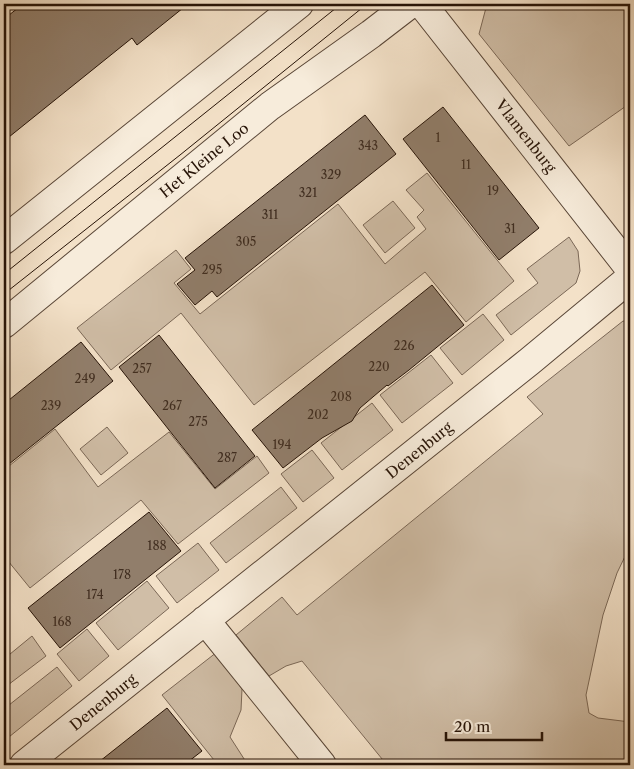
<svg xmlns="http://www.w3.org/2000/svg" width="634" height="769" font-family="'Libre Caslon Text',serif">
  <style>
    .green { fill: #d0bea7; stroke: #7b6857 }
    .building { fill: #917e6b; stroke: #261307 }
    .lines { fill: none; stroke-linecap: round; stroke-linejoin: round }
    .minor-casing { stroke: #594637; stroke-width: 30 }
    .minor { stroke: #f7ecdb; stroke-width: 28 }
    .tram { stroke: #261307; stroke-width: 1 }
    .labels { text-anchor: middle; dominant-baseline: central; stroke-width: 4.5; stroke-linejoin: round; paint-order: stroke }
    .number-label { font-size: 12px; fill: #412e20 }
    .street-label { font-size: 15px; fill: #261307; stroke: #f7ecdb }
  </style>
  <rect width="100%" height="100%" fill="#f3e1c8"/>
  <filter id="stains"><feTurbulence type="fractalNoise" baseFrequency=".004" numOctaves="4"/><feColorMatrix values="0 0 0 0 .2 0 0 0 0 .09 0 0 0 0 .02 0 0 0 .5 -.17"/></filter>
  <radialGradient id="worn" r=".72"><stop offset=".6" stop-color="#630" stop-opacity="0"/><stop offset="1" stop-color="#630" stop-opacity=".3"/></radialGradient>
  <path class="green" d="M487,4H630V106L629,104L569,146L479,34Z
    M427,173L514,281L466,322L425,272L254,405L181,313L111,370L77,328L176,250L191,269L174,283L200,314L338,204L385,264L426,229L417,217L424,210L406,190Z
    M393,201L415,228L385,253L363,225Z
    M569,237L578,251L580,271L576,283L511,335L496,315L538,283L527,269Z
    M483,314L504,340L462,375L440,348Z
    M623,321L630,322V546L617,573L603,615L586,695L589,713L598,718L630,722V765H387L302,661L286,666L269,676L236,635L282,597L297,615L543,414L527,397Z
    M431,355L453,383L402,423L380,395Z
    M372,403L393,430L342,470L321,443Z
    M107,427L128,453L101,475L80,449Z
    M55,429L98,487L169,432L215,489L257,456L269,473L178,544L141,500L30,588L4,556V470Z
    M312,450L334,478L303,502L281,474Z
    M281,487L297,508L226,563L210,543Z
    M198,543L219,570L177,603L156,576Z
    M147,581L169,608L118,650L96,623Z
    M87,629L109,656L79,681L57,654Z
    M32,636L46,656L4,688V659Z
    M217,652L242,689L241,710L230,737L248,765H218L162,695Z
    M57,667L72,686L4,741V709Z"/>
  <path class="building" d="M23,4H188L137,45L132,38L4,141V19Z
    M443,107L539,228L499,260L403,139Z
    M365,115L396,154L217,297L212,291L195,305L177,284L195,270L185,258Z
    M432,285L464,325L409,370L388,386L387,385L360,408L352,421L322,438L283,468L252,430Z
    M159,335L255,456L215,488L119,367Z
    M81,342L113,381L4,468V404Z
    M149,512L181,551L60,648L28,608Z
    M167,708L202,751L184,765H95Z"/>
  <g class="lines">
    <defs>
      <path id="minor" d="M422,4L630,269
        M4,240L299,4
        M4,324L270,106L371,34L410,4
        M205,620L322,765
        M24,765L530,361L630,278"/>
    </defs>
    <use href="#minor" class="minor-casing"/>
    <use href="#minor" class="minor"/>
    <path class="tram" d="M4,274L341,4
      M4,294L180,155L367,4"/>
  </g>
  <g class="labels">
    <g class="number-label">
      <text x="438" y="137">1</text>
      <text x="368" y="145">343</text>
      <text x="466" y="164">11</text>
      <text x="331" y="174">329</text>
      <text x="493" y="190">19</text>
      <text x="308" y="192">321</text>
      <text x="270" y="214">311</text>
      <text x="510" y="228">31</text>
      <text x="246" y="241">305</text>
      <text x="212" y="269">295</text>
      <text x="404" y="345">226</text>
      <text x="379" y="366">220</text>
      <text x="142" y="368">257</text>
      <text x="85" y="378">249</text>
      <text x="341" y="396">208</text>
      <text x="51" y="405">239</text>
      <text x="172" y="405">267</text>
      <text x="318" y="414">202</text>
      <text x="198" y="421">275</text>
      <text x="282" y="444">194</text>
      <text x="227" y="457">287</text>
      <text x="157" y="545">188</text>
      <text x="122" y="574">178</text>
      <text x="95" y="594">174</text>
      <text x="62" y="621">168</text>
    </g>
    <g class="street-label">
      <text transform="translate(526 136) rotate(52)">Vlamenburg</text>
      <text transform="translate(204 160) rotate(-39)">Het Kleine Loo</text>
      <text transform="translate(419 450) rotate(-39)">Denenburg</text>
      <text transform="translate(103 702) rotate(-39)">Denenburg</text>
    </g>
  </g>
  <rect width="634" height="769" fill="none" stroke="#f3e1c8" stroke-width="20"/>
  <rect x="5" y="5" width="624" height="759" fill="none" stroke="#261307" stroke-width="2.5"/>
  <rect x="10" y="10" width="614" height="749" fill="none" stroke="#261307"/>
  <path d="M446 732v8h96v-8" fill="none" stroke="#261307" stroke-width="2.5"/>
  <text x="454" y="732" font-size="15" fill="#261307" stroke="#f7ecdb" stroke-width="4" paint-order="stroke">20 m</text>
  <rect width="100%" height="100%" filter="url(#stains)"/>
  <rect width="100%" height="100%" fill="url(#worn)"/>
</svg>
